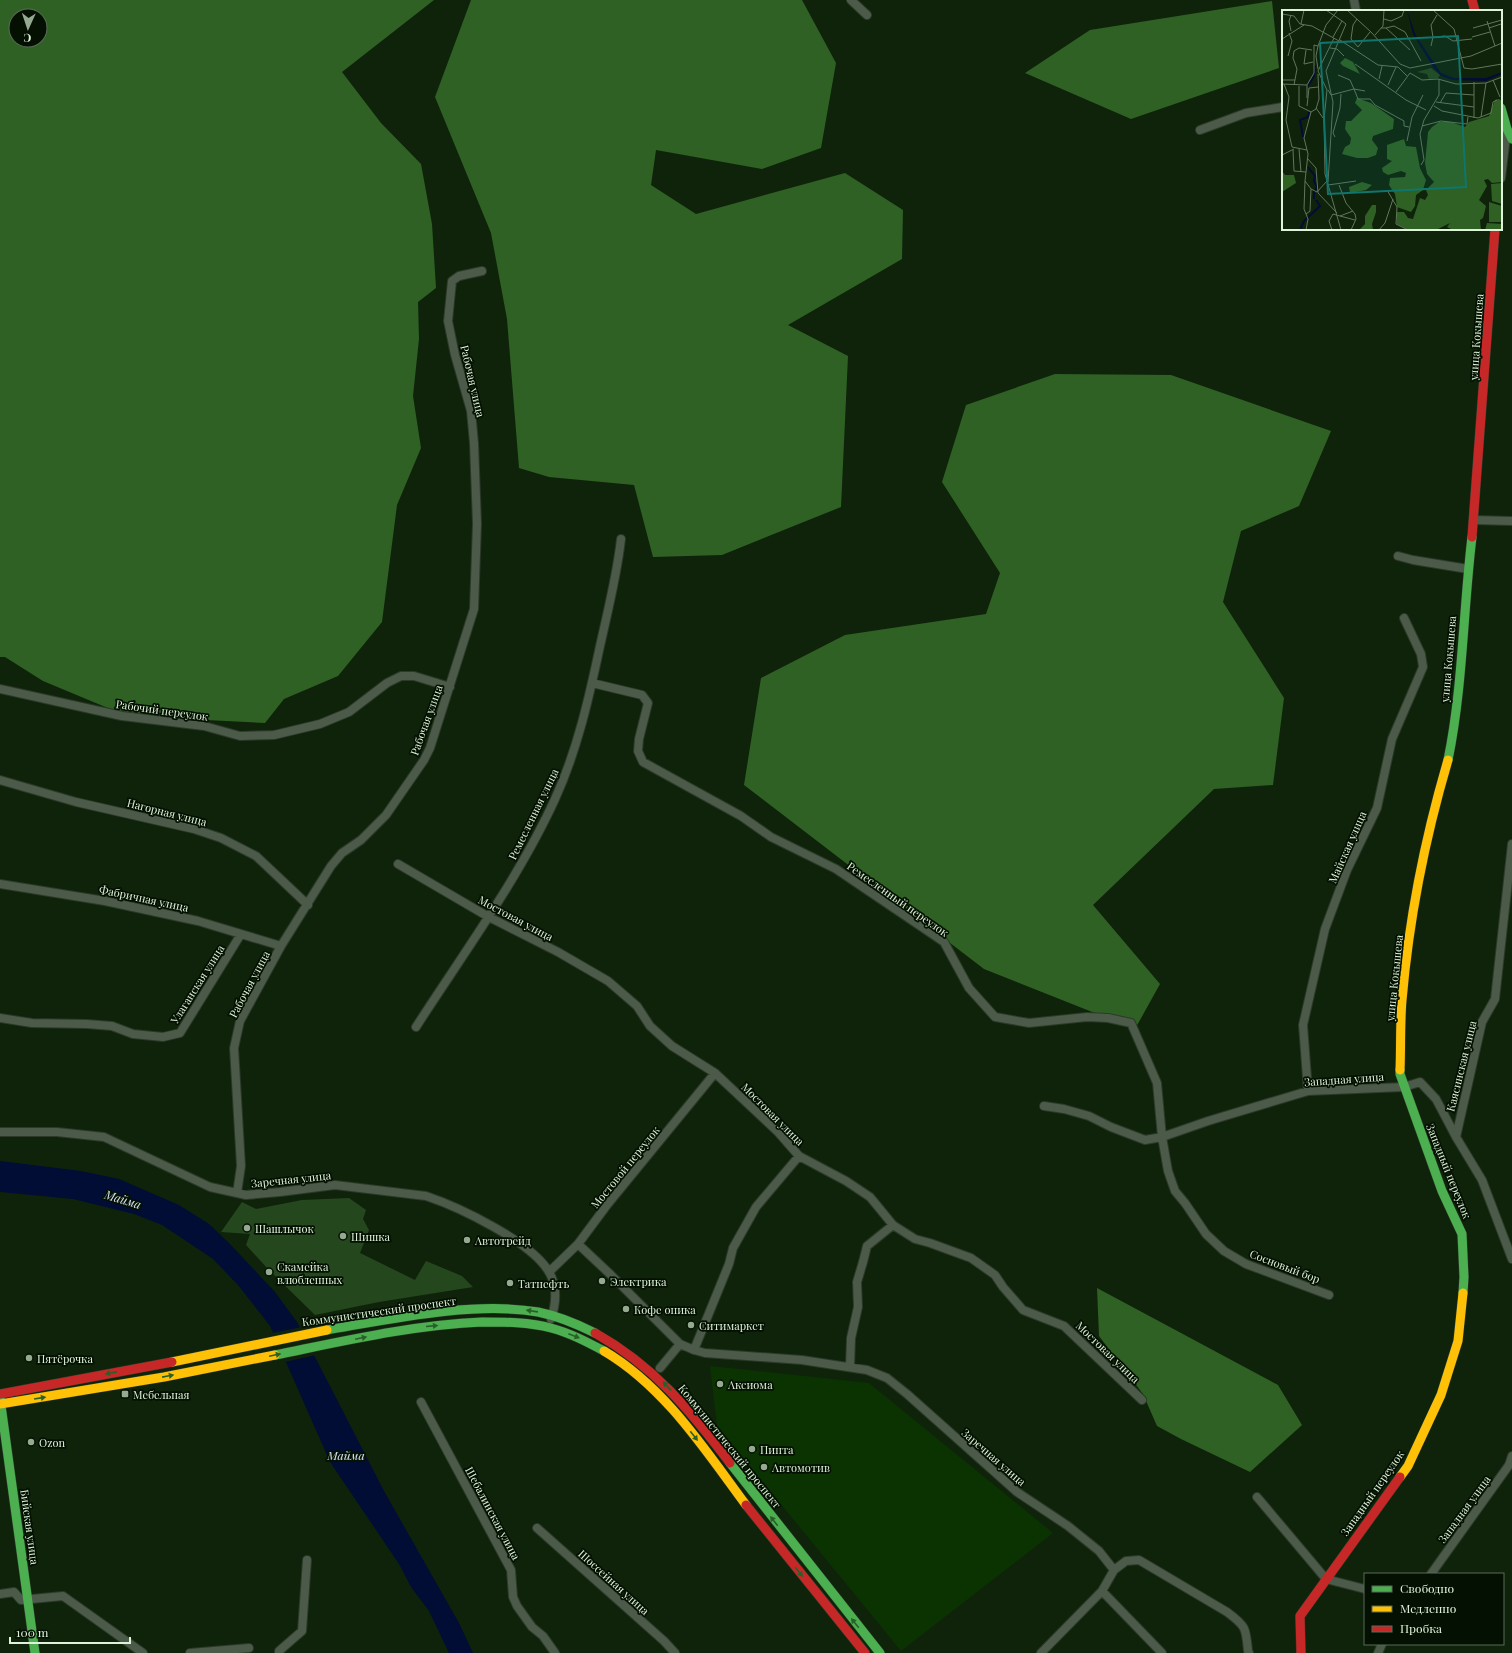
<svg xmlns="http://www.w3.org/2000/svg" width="1512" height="1653" font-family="'Playfair Display',serif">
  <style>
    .built { fill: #0b3302 }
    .green { fill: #25471e }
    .forest { fill: #2f6124; fill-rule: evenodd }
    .water { fill: #010d35 }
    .pier { fill: #0f230b }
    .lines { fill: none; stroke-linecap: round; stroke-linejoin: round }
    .street-casing { stroke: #2c3a29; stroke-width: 10 }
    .fast-casing { stroke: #2c3a29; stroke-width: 10 }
    .slow-casing { stroke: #2c3a29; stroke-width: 10 }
    .jam-casing { stroke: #2c3a29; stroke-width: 10 }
    .street { stroke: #4c5a49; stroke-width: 8 }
    .fast { stroke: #4caf50; stroke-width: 9 }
    .slow { stroke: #ffc107; stroke-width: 9 }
    .jam { stroke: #c62828; stroke-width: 9 }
    .oneway { fill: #286029 }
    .poi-dot { fill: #96aa91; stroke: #041102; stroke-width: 1.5 }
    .labels { text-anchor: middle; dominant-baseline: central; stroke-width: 3.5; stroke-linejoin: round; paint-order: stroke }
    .street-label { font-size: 11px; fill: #def3d9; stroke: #041102 }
    .poi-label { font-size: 11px; fill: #def3d9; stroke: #041102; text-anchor: start }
    .water-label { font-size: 12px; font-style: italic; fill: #d6e2f5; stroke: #041102 }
    .inset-river { fill: none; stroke: #010d35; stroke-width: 2 }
    .inset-road { fill: none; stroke: #62765d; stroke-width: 1 }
    .view { fill: #0f766e; fill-opacity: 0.15; stroke: #0f766e; stroke-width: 2 }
    .inset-edge { fill: none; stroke: #def3d9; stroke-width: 2 }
  </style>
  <rect width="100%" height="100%" fill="#0f230b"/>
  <path class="built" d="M710,1366L869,1383L1053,1533L901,1651L717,1426Z"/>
  <path class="green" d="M349,1198L366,1210L363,1219L369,1230L360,1253L415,1280L426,1261L462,1276L473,1287L379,1302L315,1315L268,1269L246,1245L250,1234L221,1232L242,1202L256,1209L302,1200Z"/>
  <path class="forest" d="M0,0H434L342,72L381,123L421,164L432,224L436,288L418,302L419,339L413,396L421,448L397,505L382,622L338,676L284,699L265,723L127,716L43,681L5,657H0ZM16,16H40V40H16Z
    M471,0H802L836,63L821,148L762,169L656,150L651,185L696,214L845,173L903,210L902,259L788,325L848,356L841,507L722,555L653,557L634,485L549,477L519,468L507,319L491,233L435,97Z
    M1272,1L1279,68L1131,119L1025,73L1090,30Z
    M1055,374L1171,375L1331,431L1299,506L1241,531L1223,602L1284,698L1273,785L1214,789L1093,905L1160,984L1135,1029L984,969L744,785L761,678L845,635L986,614L1000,573L942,482L966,405Z
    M1097,1288L1278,1385L1302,1425L1250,1472L1181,1439L1157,1426L1143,1394L1099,1336Z"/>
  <path class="water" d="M0,1161L81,1171L119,1179L179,1205L209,1224L229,1243L275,1292L297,1322L384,1491L459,1623L473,1653H449L429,1611L411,1587L399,1564L330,1462L270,1326L238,1285L213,1259L162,1225L134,1214L73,1199L0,1192Z"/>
  <path class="pier" d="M302,1327L316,1355L285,1362L272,1333Z"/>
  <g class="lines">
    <defs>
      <path id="street" d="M851,0L867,15
        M1354,0L1356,11
        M1200,130L1246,113L1283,107
        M1501,178L1507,129
        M1474,520L1512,521
        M1398,556L1413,560L1468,569
        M592,683L642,695L648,703L639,739L638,751L643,762L741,816L771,837L836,869L944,942L969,988L995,1017L1029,1023L1087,1017L1108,1018L1131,1023L1157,1083L1162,1137L1145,1140L1111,1127L1089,1116L1064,1109L1044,1106
        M0,689L122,716L204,726L240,736L274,735L320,724L349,712L387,683L401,676H414L450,687
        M0,780L76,802L194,829L221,838L256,856L308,905
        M1512,844L1495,999L1482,1022L1456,1137L1482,1180L1512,1259
        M398,864L487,916L558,952L608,981L637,1006L650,1026L672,1046L715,1073L778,1132L799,1156L846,1181L870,1197L893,1225L915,1239L930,1243L971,1258L995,1275L1003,1287L1023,1310L1064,1326L1142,1400
        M0,884L105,901L198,921L281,946
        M0,1018L32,1023L87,1024L112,1026L133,1034L163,1037L180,1033L241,934
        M416,1027C463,954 519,878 555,799C577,751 589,698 600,646C608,610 617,575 621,539
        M1308,1091L1303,1025L1325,929L1347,870L1377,808L1392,739L1423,667L1421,654L1404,618
        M0,1132H57L104,1137L210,1187L246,1195L280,1192L335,1185L426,1196C459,1207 532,1242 549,1272C558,1287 556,1304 551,1319
        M237,1193L241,1166L234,1048L240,1021L281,946L331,866L342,853L361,840L386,815L424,760L430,748L474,609L477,524L474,443L471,411L455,355L448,321L452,281L459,276L482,271
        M578,1244L611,1275L680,1344L660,1368
        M549,1272L578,1244L607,1205L715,1073
        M1329,1295L1246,1264L1224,1251L1206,1234L1185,1203L1175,1191L1168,1171L1162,1137L1208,1121L1308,1091L1404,1087L1420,1082L1436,1099L1456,1137
        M680,1344L694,1350L705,1353L802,1360L867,1370L887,1378L907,1394L1017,1492L1068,1526L1099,1551L1114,1570L1126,1561L1139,1560L1227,1612C1246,1626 1246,1628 1248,1651L1249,1653
        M694,1350L729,1264L733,1248L756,1207L799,1156
        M850,1367L851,1338L858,1307L857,1282L863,1262L867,1246L893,1225
        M421,1402L511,1570L513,1597L517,1606L532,1627L543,1636L555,1653
        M1257,1497L1326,1579L1365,1589
        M537,1528L664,1641L675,1653
        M1431,1574L1509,1465L1512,1456
        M1102,1591L1162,1653
        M0,1594L14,1592L21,1600L63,1596L143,1653
        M190,1653L249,1648
        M279,1653V1651L302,1631L307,1560
        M1041,1653L1102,1591L1114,1570
        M1378,1653L1382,1644"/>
      <path id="fast" d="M1501,108L1507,129L1512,139
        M1448,760C1463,687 1463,611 1472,537
        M1400,1070V1074L1442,1191L1462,1234L1464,1277L1463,1293
        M327,1330C391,1319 474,1301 538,1312C558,1316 577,1324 595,1333
        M275,1355C344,1341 412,1325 482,1322C505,1322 529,1322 551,1328C570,1333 587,1342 604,1351
        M0,1398L35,1653
        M730,1463L880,1653"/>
      <path id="slow" d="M1400,1070C1401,1047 1400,1023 1402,1000C1409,919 1425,838 1448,760
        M604,1351C665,1387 705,1450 746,1505
        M172,1362L327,1330
        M0,1404L164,1377L275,1355
        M1400,1477L1408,1466L1441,1395L1458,1341L1463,1293"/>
      <path id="jam" d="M1472,0L1475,11
        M1472,537L1495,229
        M595,1333C654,1366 690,1410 730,1463
        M0,1394L172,1362
        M746,1505L865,1653
        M1301,1653L1300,1616L1400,1477"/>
    </defs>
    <use href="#street" class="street-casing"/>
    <use href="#fast" class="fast-casing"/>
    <use href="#slow" class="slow-casing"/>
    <use href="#jam" class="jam-casing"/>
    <use href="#street" class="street"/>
    <use href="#fast" class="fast"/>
    <use href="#slow" class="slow"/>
    <use href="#jam" class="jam"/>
  </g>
  <defs><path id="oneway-solid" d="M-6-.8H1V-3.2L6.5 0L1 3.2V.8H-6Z"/></defs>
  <g class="oneway">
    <use href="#oneway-solid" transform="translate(532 1311) rotate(-172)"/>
    <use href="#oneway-solid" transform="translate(432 1326) rotate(-5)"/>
    <use href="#oneway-solid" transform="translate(574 1336) rotate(21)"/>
    <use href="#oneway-solid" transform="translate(361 1338) rotate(-12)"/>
    <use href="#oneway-solid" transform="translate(275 1355) rotate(-12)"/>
    <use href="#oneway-solid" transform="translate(111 1373) rotate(169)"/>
    <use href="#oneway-solid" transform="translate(168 1376) rotate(-11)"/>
    <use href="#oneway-solid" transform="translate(667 1386) rotate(-133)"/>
    <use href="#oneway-solid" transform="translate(40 1398) rotate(-9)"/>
    <use href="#oneway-solid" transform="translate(694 1436) rotate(52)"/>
    <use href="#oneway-solid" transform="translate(774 1521) rotate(-128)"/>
    <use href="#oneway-solid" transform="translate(799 1572) rotate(51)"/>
    <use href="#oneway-solid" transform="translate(855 1623) rotate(-129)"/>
  </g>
  <g class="poi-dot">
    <circle cx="247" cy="1228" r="4"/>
    <circle cx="343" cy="1236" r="4"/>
    <circle cx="467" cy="1240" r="4"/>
    <circle cx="269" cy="1272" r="4"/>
    <circle cx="602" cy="1281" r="4"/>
    <circle cx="510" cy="1283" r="4"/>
    <circle cx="626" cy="1309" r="4"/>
    <circle cx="691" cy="1325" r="4"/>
    <circle cx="29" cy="1358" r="4"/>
    <circle cx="720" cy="1384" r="4"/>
    <rect x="121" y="1390" width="8" height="8" rx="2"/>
    <circle cx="31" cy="1442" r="4"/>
    <circle cx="752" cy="1449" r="4"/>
    <circle cx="764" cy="1467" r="4"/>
  </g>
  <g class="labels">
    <g class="street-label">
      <text transform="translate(1476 337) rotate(-86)">улица Кокышева</text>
      <text transform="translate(473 381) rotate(77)">Рабочая улица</text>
      <text transform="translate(1448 659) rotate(-85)">улица Кокышева</text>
      <text transform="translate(162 710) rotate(8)">Рабочий переулок</text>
      <text transform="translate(426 720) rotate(-70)">Рабочая улица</text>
      <text transform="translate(167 812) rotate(14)">Нагорная улица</text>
      <text transform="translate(533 814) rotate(-64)">Ремесленная улица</text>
      <text transform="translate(1347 847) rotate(-66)">Майская улица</text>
      <text transform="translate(144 898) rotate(12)">Фабричная улица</text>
      <text transform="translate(898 899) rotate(35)">Ремесленный переулок</text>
      <text transform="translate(516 918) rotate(28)">Мостовая улица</text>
      <text transform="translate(1394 978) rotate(-84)">улица Кокышева</text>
      <text transform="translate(197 984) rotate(-58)">Улаганская улица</text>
      <text transform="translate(249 984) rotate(-62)">Рабочая улица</text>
      <text transform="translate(1461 1066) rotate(-76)">Каясинская улица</text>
      <text transform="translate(1344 1079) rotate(-4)">Западная улица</text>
      <text transform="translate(773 1114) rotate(45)">Мостовая улица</text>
      <text transform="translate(625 1167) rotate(-51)">Мостовой переулок</text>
      <text transform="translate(1449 1171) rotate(68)">Западный переулок</text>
      <text transform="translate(291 1179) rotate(-6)">Заречная улица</text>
      <text transform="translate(1285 1266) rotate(21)">Сосновый бор</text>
      <text transform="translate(379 1311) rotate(-8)">Коммунистический проспект</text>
      <text transform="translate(1108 1352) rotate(44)">Мостовая улица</text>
      <text transform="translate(730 1446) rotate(51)">Коммунистический проспект</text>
      <text transform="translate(994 1457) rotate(41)">Заречная улица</text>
      <text transform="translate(1372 1493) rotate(-55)">Западный переулок</text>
      <text transform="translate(1464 1509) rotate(-54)">Западная улица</text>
      <text transform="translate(493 1513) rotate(62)">Шебалинская улица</text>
      <text transform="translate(30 1527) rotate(82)">Бийская улица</text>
      <text transform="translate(614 1582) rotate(42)">Шоссейная улица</text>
    </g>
    <g class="poi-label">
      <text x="255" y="1228">Шашлычок</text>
      <text x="351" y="1236">Шишка</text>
      <text x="475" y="1240">Автотрейд</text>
      <text x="277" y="1266">Скамейка<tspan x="277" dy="13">влюбленных</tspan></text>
      <text x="610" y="1281">Электрика</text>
      <text x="518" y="1283">Татнефть</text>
      <text x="634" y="1309">Кофе оника</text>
      <text x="699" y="1325">Ситимаркет</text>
      <text x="37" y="1358">Пятёрочка</text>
      <text x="728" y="1384">Аксиома</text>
      <text x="133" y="1394">Мебельная</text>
      <text x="39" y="1442">Ozon</text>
      <text x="760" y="1449">Пинта</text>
      <text x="772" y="1467">Автомотив</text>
    </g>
    <g class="water-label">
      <text transform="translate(123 1199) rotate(17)">Майма</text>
      <text x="346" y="1455">Майма</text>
    </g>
  </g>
  <g transform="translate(1282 10)">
    <rect width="220" height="220" fill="#0f230b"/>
    <path d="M149,58L158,65L156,68L147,69L145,64L135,62Z" fill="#25471e"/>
    <path d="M63,48L71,52L78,64L61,56L58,53ZM75,88L89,93L112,109L111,119L91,126L90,130L96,138L94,145L86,148H75L60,144L63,137L68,134L69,128L63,119L64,111H69L80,100L73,93ZM217,89L220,91V172L210,173L206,169L202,170L205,176L197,190L204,196L201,208L198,210L199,220H171L165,217L168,213L154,220H127L115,214V202H122L126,208L131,209L138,188L143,190L146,185L144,180L152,172L145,164L143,153L146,122L150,117L157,112H169L183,117L187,112L207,106L213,90ZM122,129L124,136L134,137L138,158L144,170L141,180L134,185L133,196L129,202L115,197L113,184L107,175L108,168L123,167L124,163L119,161L106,165L101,162L100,158L110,151L105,149V135ZM0,161L3,165H12L14,173L0,182ZM80,172L90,175L84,180L68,183L67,177ZM220,173V194L210,191L209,174ZM207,192L220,196V212H207ZM90,195H94V202L90,214L91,220H77L83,214V206ZM205,213L220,214V220H203Z" fill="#2f6124"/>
    <path d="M125,0L134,26L159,63L172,68H204L220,62V64L204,71L171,70L159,66L151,57L131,24Z" fill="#010d35"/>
    <path class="inset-river" d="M26,76L32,66L33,56M21,127L18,110L26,107L27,102M26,157L33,166L32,171L35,177L32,182V189M18,220L22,211L38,196L34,190"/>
    <path class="inset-road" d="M44,0L60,11L51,27M65,0L89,22L118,54L128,58L189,46L220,33M151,0L172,19L182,58L190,59L220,54M0,4L12,6L18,14L30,16L57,31M75,9L71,15L69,29L76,37M102,9L109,11L120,6L122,0M205,11L213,36M19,14L22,0M99,18H104L128,40M104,18L112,16L123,22L139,51M191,18L220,10M207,18L219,14M9,21L7,11L9,5M93,25L101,16L102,0M154,27L163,26L171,31L190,29M190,27L208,22M52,28L36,61L45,80L42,109L43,164L59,220M0,29L22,15M58,30L96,55L116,57M149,36L151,27L149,15L155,5M76,37L88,22M48,38L55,39L62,46M24,40L22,54L31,52M6,46L10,31L7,23M73,54L124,90L144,100M116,57L125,66M36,59L34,46L36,36L44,15L56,0M128,63L140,70L156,69L174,74L204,73L220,67M97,69L100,56M0,70H13M211,70L218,87M192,72V108M0,74L25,75L32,63V35L36,36M2,74L7,87L4,110M12,75L15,59L11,48L12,41L17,38L30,40M106,75L114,57M17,76V96L29,102M46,80L49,85L72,79L68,70L56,65M83,81L72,79L76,89H88L93,95L122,111V116L127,117M114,82L128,63M25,88V75M154,92L192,97M158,93L164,83L192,85M25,96L27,78L36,77M152,96L160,101L196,108L209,103L211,92L215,90M34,98L41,108M29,102L34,99L37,89L36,64M199,107L204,73M4,110L10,137L25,140M140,116L159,111L185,114L186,107M53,127L51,123L58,98L59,84M125,131L130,107L141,85M17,139L19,162M11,140L12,161L24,162M0,145L12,139M25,148L34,158L36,183L55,203M139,155L142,150L138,124L142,110L157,85V69M23,171L29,179L28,201L24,204M46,172L51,92L44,61L64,14L60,11M46,175L74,171M57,175L64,193L73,204L74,209L69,220M29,179L35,182L45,171M105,180L115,197L114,214L126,220M58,206L73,210M24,220L26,209L22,199L23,171L26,144L22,128L29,102M50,220L47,211L51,204L58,206L71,201M97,220L103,213L111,189"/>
    <path class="view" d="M176,26L184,177L46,184L38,33Z"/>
    <rect width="220" height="220" class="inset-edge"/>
  </g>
  <rect x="1364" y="1573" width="140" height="72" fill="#041102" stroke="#5b6b58"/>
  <rect x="1372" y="1586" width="20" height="6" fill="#4caf50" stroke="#5b6b58"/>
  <text x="1400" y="1593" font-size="12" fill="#def3d9">Свободно</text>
  <rect x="1372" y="1606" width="20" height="6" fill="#ffc107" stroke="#5b6b58"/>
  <text x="1400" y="1613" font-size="12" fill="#def3d9">Медленно</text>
  <rect x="1372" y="1626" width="20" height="6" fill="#c62828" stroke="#5b6b58"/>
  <text x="1400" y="1633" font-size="12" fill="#def3d9">Пробка</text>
  <g transform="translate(28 28) rotate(183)"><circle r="19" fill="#041102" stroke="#5b6b58"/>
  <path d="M0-3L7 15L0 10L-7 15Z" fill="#96aa91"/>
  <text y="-6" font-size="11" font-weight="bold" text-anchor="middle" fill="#def3d9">С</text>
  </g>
  <path d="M10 1637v6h120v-6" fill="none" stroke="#def3d9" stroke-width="2"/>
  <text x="16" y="1637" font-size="12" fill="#def3d9" stroke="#041102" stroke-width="3" paint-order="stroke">100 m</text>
</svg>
